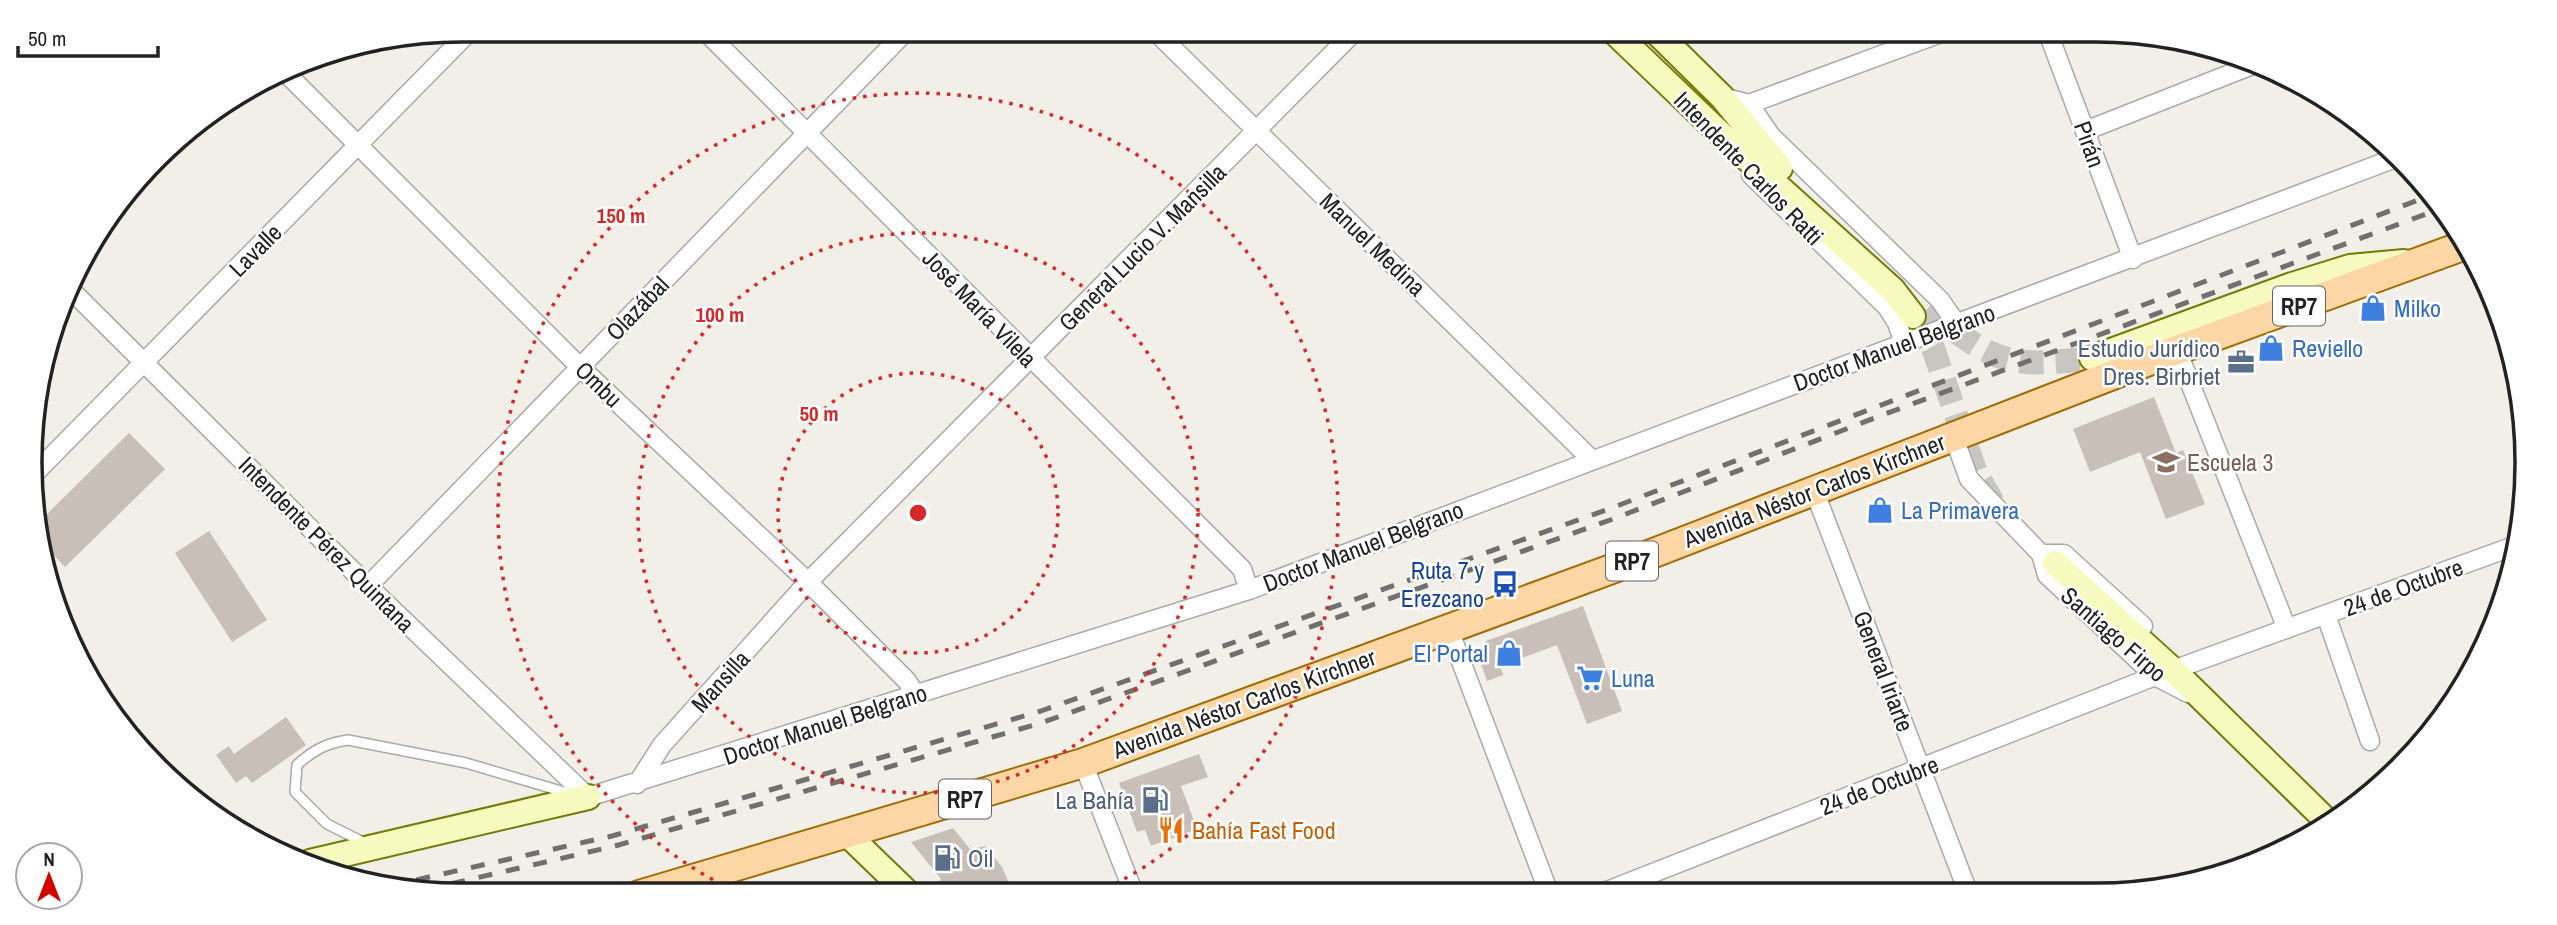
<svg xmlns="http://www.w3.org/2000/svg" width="2557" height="925" font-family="'Archivo Narrow',sans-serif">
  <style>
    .building { fill: #c7bfb8 }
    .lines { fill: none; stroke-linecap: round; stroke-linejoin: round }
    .secondary-tunnel { stroke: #c8c6c1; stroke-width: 24; stroke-dasharray: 24 12; stroke-linecap: butt }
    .lane-casing { stroke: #a9a9a9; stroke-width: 12 }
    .street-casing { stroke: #a9a9a9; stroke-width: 21 }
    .secondary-casing { stroke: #707d05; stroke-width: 28 }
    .primary-casing { stroke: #a06b00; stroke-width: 32 }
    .lane { stroke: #fff; stroke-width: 9 }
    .street { stroke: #fff; stroke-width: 18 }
    .secondary { stroke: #f7fabf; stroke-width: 24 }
    .primary { stroke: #fcd6a4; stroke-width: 28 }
    .rail { stroke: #707070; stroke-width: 5; stroke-dasharray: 14 14; stroke-linecap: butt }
    .ring { fill: none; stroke: #d62828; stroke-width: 3.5; stroke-dasharray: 3.5 7 }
    .labels { text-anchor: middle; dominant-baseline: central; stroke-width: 5; stroke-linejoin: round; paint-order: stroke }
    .shield { fill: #fff; stroke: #646464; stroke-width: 2 }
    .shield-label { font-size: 23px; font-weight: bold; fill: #222 }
    .street-label { font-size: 24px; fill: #222; stroke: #fff }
    .shop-label { font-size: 24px; fill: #366cbe; stroke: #fff; text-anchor: start }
    .service-label { font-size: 24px; fill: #4e5e75; stroke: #fff; text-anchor: end }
    .education-label { font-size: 24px; fill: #785e54; stroke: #fff; text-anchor: start }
    .transit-label { font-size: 24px; fill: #164399; stroke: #fff; text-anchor: end }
    .food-label { font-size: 24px; fill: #c56008; stroke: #fff; text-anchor: start }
    .rim { fill: none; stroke: #222; stroke-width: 3.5 }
    .centre { fill: #d62828; stroke: #fff; stroke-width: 3.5 }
    .ring-label { font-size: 21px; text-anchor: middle; font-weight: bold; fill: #d62828; stroke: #fff; stroke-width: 5; stroke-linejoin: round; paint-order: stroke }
  </style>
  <rect width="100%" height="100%" fill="#f2efe9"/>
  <path class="building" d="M2154,397L2176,453L2183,450L2205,504L2166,519L2140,452L2090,472L2073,429Z
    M129,433L165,469L65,567L42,543L41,520Z
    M209,531L267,620L232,642L175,553Z
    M1583,606L1622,711L1587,724L1557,645L1500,666L1503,675L1487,681L1480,661L1486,641Z
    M286,717L306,745L252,783L246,776L236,783L216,755L229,746L234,754Z
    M1199,754L1208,777L1181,786L1197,829L1151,846L1145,830L1137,832L1119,783Z
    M953,828L970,849L986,846L1002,867L1014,894H928L941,879L911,842Z"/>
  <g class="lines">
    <path class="secondary-tunnel" d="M1927,309C1994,362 2005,369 2092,358
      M1913,316L1933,348L1976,473L1994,504"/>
    <defs>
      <path id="lane" d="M365,843L327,824L295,792L297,765C313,750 327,743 348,740L466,763L571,794"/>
      <path id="street" d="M704,30L1242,569L1249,590
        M1154,30L1591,459
        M2047,30L2133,259
        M284,71L580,367L808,582L907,681L916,695
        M1722,97L1749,104L1771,136L1940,300L1956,323
        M1749,104L1949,30
        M2085,131L2250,66
        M1751,175L1887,307L1897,323L1904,343
        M69,288L368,586L588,797L1249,590L2393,159
        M2177,350L2287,629
        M1953,435L1969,479L2041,554L2047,575L2155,676L2188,693
        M38,470L471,30
        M1814,490L1968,892
        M2041,554H2064L2143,626
        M368,586L907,30
        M2326,615L2370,741
        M1448,627L1549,893
        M2173,670L2514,546
        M1083,763L1134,894
        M637,784L662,745L808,582L1356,30
        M1602,893L2155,676"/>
      <path id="secondary" d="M1612,30L1730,143L1893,290L1913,316
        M1654,30L1722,97L1780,168
        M2092,358L2292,285L2350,267L2404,262
        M2055,563L2173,670L2328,822
        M847,834L909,894
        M310,862L588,797"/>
      <path id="primary" d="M639,895L1083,763L1628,563L2177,350L2468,244"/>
    </defs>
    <use href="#lane" class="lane-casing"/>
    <use href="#street" class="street-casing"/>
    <use href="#secondary" class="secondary-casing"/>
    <use href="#primary" class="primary-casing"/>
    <use href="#lane" class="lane"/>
    <use href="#street" class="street"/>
    <use href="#secondary" class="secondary"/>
    <use href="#primary" class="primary"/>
    <path class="rail" d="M389,886L612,836L1041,711L1609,509L2426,197
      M424,890L615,846L1041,723L1613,519L1885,414L2437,210"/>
  </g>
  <g class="ring">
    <circle cx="918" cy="513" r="140"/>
    <circle cx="918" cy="513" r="280"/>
    <path d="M741 894A420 420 0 1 1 1095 894"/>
  </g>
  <defs>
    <symbol id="shop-bare" viewBox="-9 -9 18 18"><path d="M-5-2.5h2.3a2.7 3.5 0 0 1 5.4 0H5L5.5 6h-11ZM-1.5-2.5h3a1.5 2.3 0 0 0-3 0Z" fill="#3f7fe0" stroke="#fff" stroke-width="2.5" paint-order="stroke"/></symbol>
    <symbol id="office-bare" viewBox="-9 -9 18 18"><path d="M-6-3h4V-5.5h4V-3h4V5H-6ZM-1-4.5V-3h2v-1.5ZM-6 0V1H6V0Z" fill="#5c6f8a" stroke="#fff" stroke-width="2.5" paint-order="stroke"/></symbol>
    <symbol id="school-bare" viewBox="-9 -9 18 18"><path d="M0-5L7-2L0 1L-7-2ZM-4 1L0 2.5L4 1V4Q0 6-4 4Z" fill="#8d6e63" stroke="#fff" stroke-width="2.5" paint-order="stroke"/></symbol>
    <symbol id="bus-bare" viewBox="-9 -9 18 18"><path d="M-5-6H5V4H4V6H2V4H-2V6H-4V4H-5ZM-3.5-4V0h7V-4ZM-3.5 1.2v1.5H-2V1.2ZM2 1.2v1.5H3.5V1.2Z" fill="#1a4fb4" stroke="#fff" stroke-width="2.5" paint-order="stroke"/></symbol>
    <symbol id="supermarket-bare" viewBox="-9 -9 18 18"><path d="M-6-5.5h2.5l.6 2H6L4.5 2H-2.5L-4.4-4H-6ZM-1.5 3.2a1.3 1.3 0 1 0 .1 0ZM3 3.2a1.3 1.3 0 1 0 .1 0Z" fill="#3f7fe0" stroke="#fff" stroke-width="2.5" paint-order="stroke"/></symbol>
    <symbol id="fuel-bare" viewBox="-9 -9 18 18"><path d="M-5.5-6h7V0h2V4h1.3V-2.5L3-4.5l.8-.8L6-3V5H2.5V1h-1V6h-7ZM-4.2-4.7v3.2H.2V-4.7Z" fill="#5c6f8a" stroke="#fff" stroke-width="2.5" paint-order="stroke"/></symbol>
    <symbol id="restaurant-bare" viewBox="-9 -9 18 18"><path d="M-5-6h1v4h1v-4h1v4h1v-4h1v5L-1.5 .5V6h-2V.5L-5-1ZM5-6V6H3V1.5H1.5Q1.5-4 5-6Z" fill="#e8710a" stroke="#fff" stroke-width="2.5" paint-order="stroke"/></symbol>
  </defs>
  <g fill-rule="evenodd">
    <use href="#shop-bare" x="2354" y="289" width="38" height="38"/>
    <use href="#shop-bare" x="2252" y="329" width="38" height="38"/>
    <use href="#office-bare" x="2222" y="343" width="38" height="38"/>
    <use href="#school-bare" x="2147" y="443" width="38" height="38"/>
    <use href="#shop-bare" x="1861" y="491" width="38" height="38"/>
    <use href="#bus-bare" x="1486" y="565" width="38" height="38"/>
    <use href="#shop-bare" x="1490" y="634" width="38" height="38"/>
    <use href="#supermarket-bare" x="1571" y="659" width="38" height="38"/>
    <use href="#fuel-bare" x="1136" y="781" width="38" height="38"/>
    <use href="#restaurant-bare" x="1152" y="811" width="38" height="38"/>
    <use href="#fuel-bare" x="928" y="839" width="38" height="38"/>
  </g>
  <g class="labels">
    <g class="shield">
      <rect x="2273" y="286.5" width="52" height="39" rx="5"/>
      <rect x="1606" y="541.5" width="52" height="39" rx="5"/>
      <rect x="939" y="779.5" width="52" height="39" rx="5"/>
    </g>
    <g class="shield-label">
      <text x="2299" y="306">RP7</text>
      <text x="1632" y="561">RP7</text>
      <text x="965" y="799">RP7</text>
    </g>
    <g class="street-label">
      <text transform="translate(2090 144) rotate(70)">Pirán</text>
      <text transform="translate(1749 168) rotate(46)">Intendente Carlos Ratti</text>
      <text transform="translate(1373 244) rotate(44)">Manuel Medina</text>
      <text transform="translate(1142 247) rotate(-45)">General Lucio V. Mansilla</text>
      <text transform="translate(255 250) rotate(-45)">Lavalle</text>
      <text transform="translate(637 308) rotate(-46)">Olazábal</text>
      <text transform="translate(980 308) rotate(46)">José María Vilela</text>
      <text transform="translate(1894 347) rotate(-20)">Doctor Manuel Belgrano</text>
      <text transform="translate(599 384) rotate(44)">Ombu</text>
      <text transform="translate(1814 490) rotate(-21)">Avenida Néstor Carlos Kirchner</text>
      <text transform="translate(327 544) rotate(45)">Intendente Pérez Quintana</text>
      <text transform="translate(1363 546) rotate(-21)">Doctor Manuel Belgrano</text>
      <text transform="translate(2403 587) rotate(-20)">24 de Octubre</text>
      <text transform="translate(2114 634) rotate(41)">Santiago Firpo</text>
      <text transform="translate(1884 671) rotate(69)">General Iriarte</text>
      <text transform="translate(720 681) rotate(-48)">Mansilla</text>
      <text transform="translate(1244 703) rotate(-20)">Avenida Néstor Carlos Kirchner</text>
      <text transform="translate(825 724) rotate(-18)">Doctor Manuel Belgrano</text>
      <text transform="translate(1879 785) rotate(-21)">24 de Octubre</text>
    </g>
    <g class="shop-label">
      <text x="2394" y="308">Milko</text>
      <text x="2292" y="348">Reviello</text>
      <text x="1901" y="510">La Primavera</text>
      <text x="1488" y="653" text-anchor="end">El Portal</text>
      <text x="1611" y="678">Luna</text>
    </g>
    <g class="service-label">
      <text x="2220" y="348">Estudio Jurídico<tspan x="2220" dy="28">Dres. Birbriet</tspan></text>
      <text x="1134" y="800">La Bahía</text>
      <text x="968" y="858" text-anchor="start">Oil</text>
    </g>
    <g class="education-label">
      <text x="2187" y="462">Escuela 3</text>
    </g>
    <g class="transit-label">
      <text x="1484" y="570">Ruta 7 y<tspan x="1484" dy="28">Erezcano</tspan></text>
    </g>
    <g class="food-label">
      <text x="1192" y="830">Bahía Fast Food</text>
    </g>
  </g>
  <path d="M0 0H2557V925H0ZM462 42H2095A420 420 0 0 1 2515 462V463A420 420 0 0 1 2095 883H462A420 420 0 0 1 42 463V462A420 420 0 0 1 462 42Z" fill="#fff" fill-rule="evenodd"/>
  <path class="rim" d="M462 42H2095A420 420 0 0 1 2515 462V463A420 420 0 0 1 2095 883H462A420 420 0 0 1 42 463V462A420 420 0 0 1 462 42Z"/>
  <circle cx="918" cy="513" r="10" class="centre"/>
  <g class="ring-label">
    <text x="621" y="223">150 m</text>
    <text x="720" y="322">100 m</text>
    <text x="819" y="421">50 m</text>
  </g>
  <g transform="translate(49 876)"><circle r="33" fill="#ffffff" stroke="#a7a7a7" stroke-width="2"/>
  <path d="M0-5L12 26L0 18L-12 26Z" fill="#d40000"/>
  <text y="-10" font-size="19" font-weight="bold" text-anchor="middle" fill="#222222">N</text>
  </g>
  <path d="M18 46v10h140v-10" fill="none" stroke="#222222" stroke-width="3.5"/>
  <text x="28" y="46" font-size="21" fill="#222222" stroke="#ffffff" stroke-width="5" paint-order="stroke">50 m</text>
</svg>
